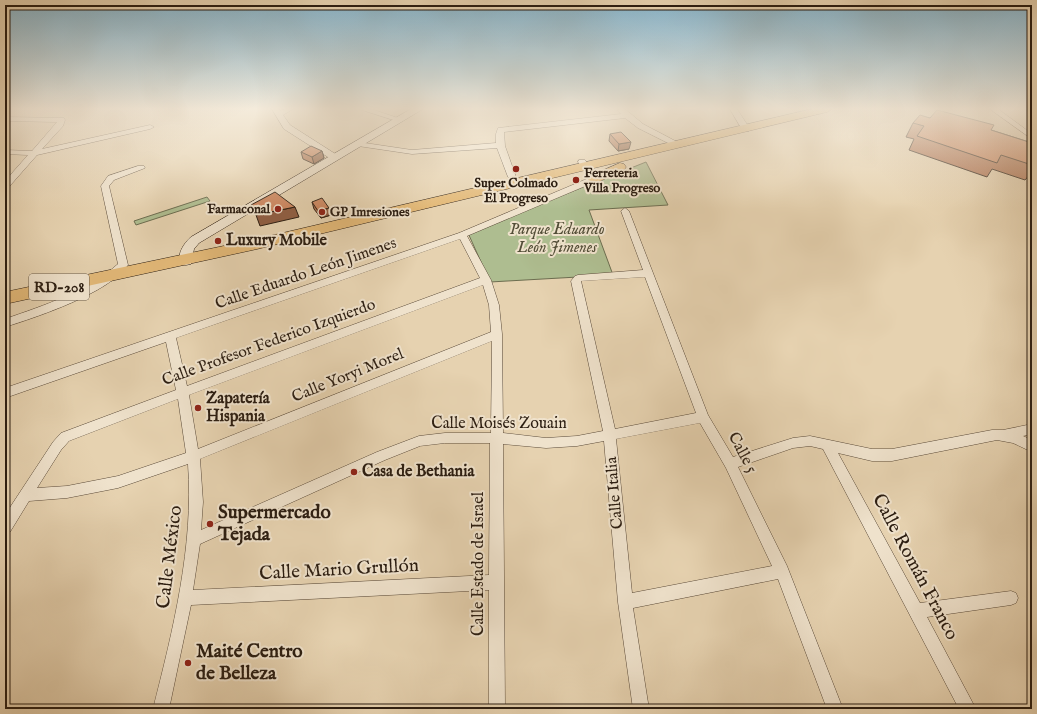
<svg xmlns="http://www.w3.org/2000/svg" width="1037" height="714" font-family="'IM FELL English',serif">
  <style>
    .green { fill: #aebd90; stroke: #6c6d50 }
    .lines { fill: none; stroke-linecap: round; stroke-linejoin: round }
    .street-casing { stroke: #5a4a39; stroke-width: 1 }
    .secondary-casing { stroke: #2b1d11; stroke-width: 1 }
    .primary-casing { stroke: #2b1d11; stroke-width: 1 }
    .street { fill: #efe2cc; fill-rule: evenodd }
    .secondary { fill: #efe2cc; fill-rule: evenodd }
    .primary { fill: #e3b978; fill-rule: evenodd }
    .wall { fill: #b17453; stroke: #2b1d11 }
    .shaded-wall { fill: #905e43; stroke: #2b1d11 }
    .building { fill: #ce8760; stroke: #2b1d11 }
    .poi-dot { fill: #8f2418; stroke: #efe2cc; stroke-width: 1.5 }
    .labels { text-anchor: middle; dominant-baseline: central; stroke-width: 4; stroke-linejoin: round; paint-order: stroke }
    .far-poi-label { font-size: 13px; font-weight: bold; fill: #2b1d11; stroke: #efe2cc; text-anchor: start }
    .shield { fill: #efe2cc; stroke: #665849; stroke-width: 1 }
    .shield-label { font-size: 15px; font-weight: bold; fill: #2b1d11 }
    .park-label { font-size: 16px; font-style: italic; fill: #524d37; stroke: #efe2cc }
    .poi-label { font-size: 16px; font-weight: bold; fill: #2b1d11; stroke: #efe2cc; text-anchor: start }
    .street-label { font-size: 16px; fill: #2b1d11; stroke: #efe2cc }
    .near-poi-label { font-size: 19px; font-weight: bold; fill: #2b1d11; stroke: #efe2cc; text-anchor: start }
    .near-street-label { font-size: 19px; fill: #2b1d11; stroke: #efe2cc }
  </style>
  <rect width="100%" height="100%" fill="#e6d2b0"/>
  <filter id="stains"><feTurbulence type="fractalNoise" baseFrequency=".005" numOctaves="4"/><feColorMatrix values="0 0 0 0 .2 0 0 0 0 .09 0 0 0 0 .02 0 0 0 .5 -.17"/></filter>
  <radialGradient id="worn" r=".72"><stop offset=".6" stop-color="#630" stop-opacity="0"/><stop offset="1" stop-color="#630" stop-opacity=".3"/></radialGradient>
  <path class="green" d="M646,162L668,205L589,210L613,275L490,282L468,233Z
    M207,197L210,201L136,225L134,221Z"/>
  <g class="lines">
    <defs>
      <path id="street" d="M272,109H279L280,111L284,109H293L283,115L290,125L337,155V159H331L284,129Z
        M359,109H371L404,120L400,122Z
        M619,109H625L643,124L683,145L679,147H676L638,128L625,118L504,132L505,146L516,177L512,179L508,177L497,148L412,154L358,146L354,144L358,142L412,150L496,143V134L498,128L621,114L618,111Z
        M730,109H737L750,129L749,131H743Z
        M990,109H998L1032,134V139Z
        M1025,109H1032V114Z
        M5,117L64,118L65,120L63,126L42,149L150,125L154,127L150,129L37,155L8,188H5V181L28,155L5,154V150L32,151L57,122L5,121Z
        M579,160H585L598,179L597,181L467,236L491,280L499,305L502,334L503,433L546,438L577,436L603,431L571,281L575,276L578,275L643,270L621,211L625,208L629,211L708,415L733,457L793,438L810,436L872,449H892L992,430H1003L1032,424V434L1023,436L1032,440V452L1013,443L997,440L892,461H872L838,453L920,603L1011,591L1016,593L1018,598L1016,603L1011,605L927,617L976,709H959L823,449L810,446L793,448L738,467L787,566L843,709H827L778,579L633,608L649,709H633L618,602L604,441L577,446L546,448L503,444L505,709H489V590L191,605L169,709H153C173,630 194,546 188,464L118,488L67,498L29,501L10,532L5,534V515L53,442L61,433L176,390L166,342L5,398V388L459,233L589,178L578,162ZM460,239L480,278L187,386L176,338ZM645,277L696,413L615,429L581,281ZM483,285L489,305L491,332L198,449L189,395ZM492,341L491,433H445L419,436L377,452L201,530L203,502L200,459ZM178,399L186,453L118,476L67,486L37,488L61,450L69,441ZM700,423L726,468L772,566L632,593L616,439ZM445,443H490L489,575L193,590L200,544L385,460L420,446Z
        M138,166H144L145,168L114,180L109,186L128,265C109,293 37,317 5,327V319C45,305 86,292 118,264L101,186L108,176Z"/>
      <path id="secondary" d="M411,109H423L199,243L194,249L191,264L186,265L181,264C176,255 184,243 191,237Z"/>
      <path id="primary" d="M812,109H832L827,112L257,249L5,304V292L257,239Z
        M620,163L624,164L626,167L624,170L598,182H590L588,179L590,176Z"/>
    </defs>
    <use href="#street" class="street-casing"/>
    <use href="#secondary" class="secondary-casing"/>
    <use href="#primary" class="primary-casing"/>
    <use href="#street" class="street"/>
    <use href="#secondary" class="secondary"/>
    <use href="#primary" class="primary"/>
  </g>
  <path class="wall" d="M930,118L991,130L1032,143V172L1025,180L992,169L987,177L909,150L914,139L906,137L913,123Z
    M610,134L629,149L618,151L609,141Z
    M322,151L324,158L314,164L303,159L301,152Z
    M312,202L329,208L331,215L321,218L314,209Z"/>
  <path class="shaded-wall" d="M631,142L629,149L618,151L619,144Z
    M322,151L324,158L314,164L312,157Z
    M295,207L299,217L260,226L256,215Z
    M329,208L331,215L321,218L318,211Z"/>
  <path class="building" d="M937,110L994,125L991,130L1032,143V165L1001,155L997,163L917,136L924,126L913,123L920,115L930,118Z
    M621,132L631,142L619,144L610,134Z
    M311,146L322,151L312,157L301,152Z
    M275,192L295,207L256,215L251,205Z
    M322,198L329,208L318,211L312,202Z"/>
  <linearGradient id="sky" x2="0" y2="1"><stop stop-color="#87b6ce"/><stop offset="0.52" stop-color="#f4ebdb"/><stop offset="1" stop-color="#f4ebdb" stop-opacity="0"/></linearGradient>
  <rect width="1037" height="209" fill="url(#sky)"/>
  <g class="poi-dot">
    <circle cx="516" cy="169" r="4"/>
    <circle cx="576" cy="180" r="4"/>
    <circle cx="278" cy="209" r="4"/>
    <circle cx="322" cy="212" r="4"/>
    <circle cx="218" cy="241" r="4"/>
    <circle cx="198" cy="408" r="4"/>
    <circle cx="354" cy="472" r="4"/>
    <circle cx="210" cy="524" r="4"/>
    <circle cx="188" cy="663" r="4"/>
  </g>
  <g class="labels">
    <g class="far-poi-label">
      <text x="584" y="173">Ferreteria<tspan x="584" dy="15">Villa Progreso</tspan></text>
      <text x="516" y="183" text-anchor="middle">Super Colmado<tspan x="516" dy="15">El Progreso</tspan></text>
      <text x="270" y="209" text-anchor="end">Farmaconal</text>
      <text x="330" y="212">GP Imresiones</text>
    </g>
    <rect class="shield" x="29" y="274" width="60" height="26" rx="3"/>
    <g class="shield-label">
      <text x="59" y="287">RD-208</text>
    </g>
    <g class="park-label">
      <text x="557" y="230">Parque Eduardo<tspan x="557" dy="18">León Jimenes</tspan></text>
    </g>
    <g class="poi-label">
      <text x="226" y="241">Luxury Mobile</text>
      <text x="206" y="399">Zapatería<tspan x="206" dy="18">Hispania</tspan></text>
      <text x="362" y="472">Casa de Bethania</text>
    </g>
    <g class="street-label">
      <text transform="translate(306 274) rotate(-19)">Calle Eduardo León Jimenes</text>
      <text transform="translate(269 343) rotate(-20)">Calle Profesor Federico Izquierdo</text>
      <text transform="translate(348 376) rotate(-22)">Calle Yoryi Morel</text>
      <text x="499" y="424">Calle Moisés Zouain</text>
      <text transform="translate(742 453) rotate(62)">Calle 5</text>
      <text transform="translate(615 493) rotate(-95)">Calle Italia</text>
      <text transform="translate(479 564) rotate(-90)">Calle Estado de Israel</text>
    </g>
    <g class="near-poi-label">
      <text x="218" y="513">Supermercado<tspan x="218" dy="22">Tejada</tspan></text>
      <text x="196" y="652">Maité Centro<tspan x="196" dy="22">de Belleza</tspan></text>
    </g>
    <g class="near-street-label">
      <text transform="translate(170 557) rotate(-83)">Calle México</text>
      <text transform="translate(915 567) rotate(62)">Calle Román Franco</text>
      <text transform="translate(339 570) rotate(-3)">Calle Mario Grullón</text>
    </g>
  </g>
  <rect width="1037" height="714" fill="none" stroke="#e6d2b0" stroke-width="20"/>
  <rect x="6" y="6" width="1025" height="702" fill="none" stroke="#2b1d11" stroke-width="2"/>
  <rect x="10" y="10" width="1017" height="694" fill="none" stroke="#2b1d11"/>
  <rect width="100%" height="100%" filter="url(#stains)"/>
  <rect width="100%" height="100%" fill="url(#worn)"/>
</svg>
